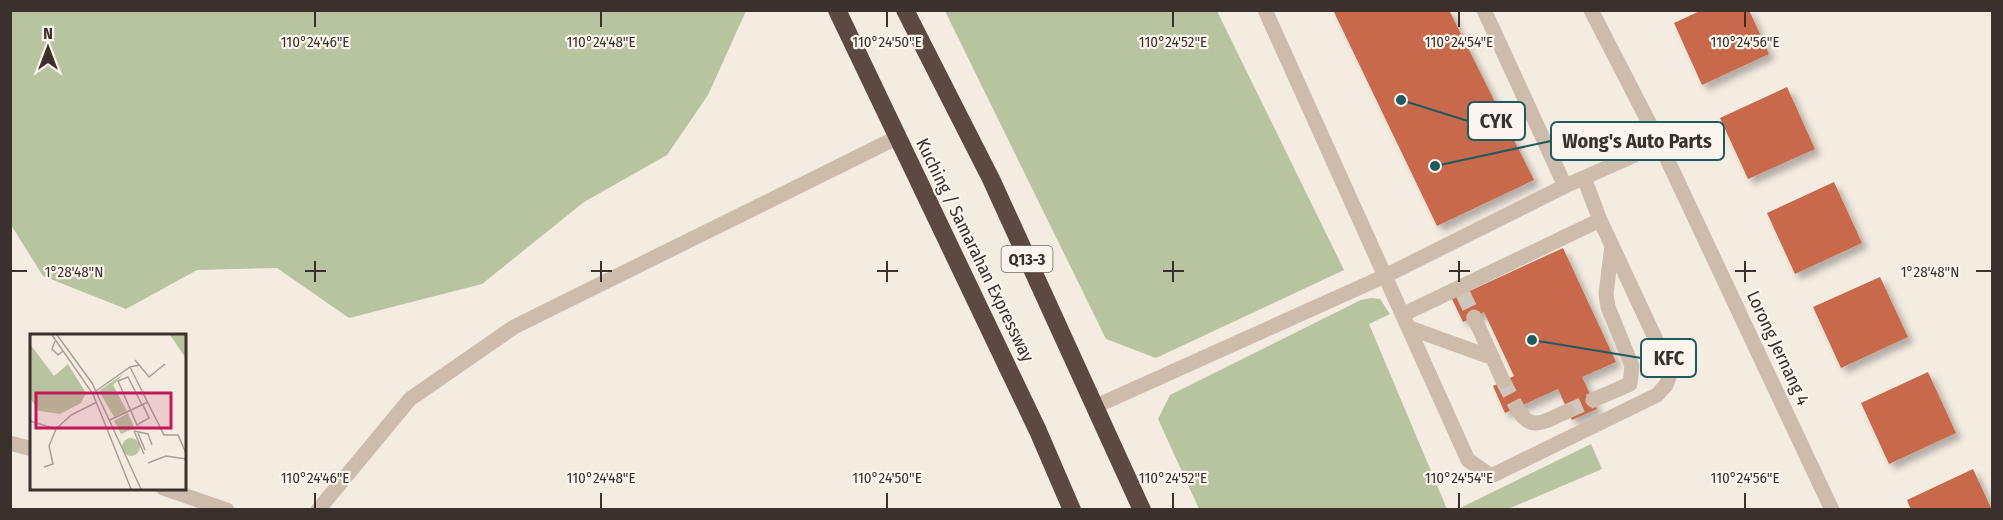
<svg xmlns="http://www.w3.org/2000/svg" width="2003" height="520" font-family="'Fira Sans Condensed',sans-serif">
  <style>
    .green { fill: #b8c4a0 }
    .building { fill: #c8694b; filter: url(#shadow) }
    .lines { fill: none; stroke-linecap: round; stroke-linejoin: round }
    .minor-tunnel { stroke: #cfc6bd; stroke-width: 15; stroke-dasharray: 15 8; stroke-linecap: butt }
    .minor { stroke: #cdbbac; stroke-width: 15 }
    .highway { stroke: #5c4a42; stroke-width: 18 }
    .ticks { fill: none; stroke: #3b302b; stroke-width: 2 }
    .labels { text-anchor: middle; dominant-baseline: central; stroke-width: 4.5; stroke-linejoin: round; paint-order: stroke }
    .shield { fill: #fbf5ee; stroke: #756b66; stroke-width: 1.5 }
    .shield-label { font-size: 16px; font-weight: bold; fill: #3b302b }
    .street-label { font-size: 18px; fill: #3b302b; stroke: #fbf5ee }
    .inset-road { fill: none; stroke: #aaa098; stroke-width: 1.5 }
    .view { fill: #c2185b; fill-opacity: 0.15; stroke: #c2185b; stroke-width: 3 }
    .inset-edge { fill: none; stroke: #3b302b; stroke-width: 3 }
    .ticks-label { font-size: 15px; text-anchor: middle; fill: #3b302b; stroke: #fbf5ee; stroke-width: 4.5; stroke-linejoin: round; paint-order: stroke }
    .leader { fill: none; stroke: #1f5a5e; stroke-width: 2 }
    .callout-dot { fill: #1f5a5e; stroke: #fbf5ee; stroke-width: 2 }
    .callout { fill: #fbf5ee; stroke: #1f5a5e; stroke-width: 2 }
    .callout-label { font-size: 20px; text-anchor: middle; font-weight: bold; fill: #3b302b }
  </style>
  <defs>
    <filter id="shadow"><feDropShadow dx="5.5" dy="5.5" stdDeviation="3" flood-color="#0004"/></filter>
  </defs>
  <rect width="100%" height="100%" fill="#f4ebe1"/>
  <path class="green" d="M11,10H746V11L708,95L667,155L584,202L482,284L349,318L277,268L197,270L126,309L43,276L11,225Z
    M945,11H1217L1344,270L1156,358L1106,339Z
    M1371,298L1380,299L1390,314L1369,324L1447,509H1199L1158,419L1170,395L1361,300Z
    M1591,444L1602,469L1508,509H1458Z"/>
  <path class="building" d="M1333,10H1449L1534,180L1437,226Z
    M1702,10H1749L1769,54L1702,85L1674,23Z
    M1787,87L1815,149L1748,179L1720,118Z
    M1834,182L1862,243L1795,274L1767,213Z
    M1563,248L1616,362L1582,377L1597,409L1572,420L1558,389L1505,413L1493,386L1514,376L1484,312L1463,322L1452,299Z
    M1880,277L1908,337L1841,368L1813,307Z
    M1928,372L1956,433L1889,464L1861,403Z
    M1973,469L1992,510H1911L1907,500Z"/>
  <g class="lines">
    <path class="minor-tunnel" d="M1463,294L1474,317
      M1503,381L1517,408
      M1568,411L1593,400"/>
    <path class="minor" d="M1265,10L1468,460L1491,476L1657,395L1666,385L1671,372L1600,220L1584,178
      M1484,10L1565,186
      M1591,10L1660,144L1832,510
      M1404,314L1600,220
      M1474,317L1503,381
      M1410,328L1493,358
      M1593,400L1630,384L1632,366L1608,307L1606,294L1612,245
      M1094,407L1385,276L1565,186L1660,144
      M1517,408C1531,434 1546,420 1568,411
      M10,443L32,449
      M163,488L227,510
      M318,510L410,399L514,327L898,137"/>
    <path class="highway" d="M837,10L1038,431L1072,510
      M905,10L991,179L1142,510"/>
  </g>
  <path class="ticks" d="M315,12V27M601,12V27M887,12V27M1173,12V27M1459,12V27M1745,12V27M315,261V282M601,261V282M887,261V282M1173,261V282M1459,261V282M1745,261V282M12,271H27M305,271H326M591,271H612M877,271H898M1163,271H1184M1449,271H1470M1735,271H1756M1976,271H1991M315,493V508M601,493V508M887,493V508M1173,493V508M1459,493V508M1745,493V508"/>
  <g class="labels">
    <rect class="shield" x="1001.5" y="246" width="51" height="26" rx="4.5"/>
    <g class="shield-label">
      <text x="1027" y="259">Q13-3</text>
    </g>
    <g class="street-label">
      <text transform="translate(975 250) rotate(64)">Kuching / Samarahan Expressway</text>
      <text transform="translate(1778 348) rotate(65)">Lorong Jernang 4</text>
    </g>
  </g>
  <g transform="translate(30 334)">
    <rect width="156" height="156" fill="#f4ebe1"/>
    <path d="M140,1H156L155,23ZM0,10L24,42L38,30L56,59L51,69L30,80L9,77L0,64ZM93,40L83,51L97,77L84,83L69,57ZM98,79L104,93L114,90L91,100L84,87ZM92 113a9 9 0 1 1 18 0a9 9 0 1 1-18 0Z" fill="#b8c4a0"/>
    <path class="inset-road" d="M22,1L63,60L101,155M27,1L62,49L111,155M25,7L22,15L28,21L33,17M105,26L119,43L135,30M100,33L134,101H148L156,119M66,57L100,33L110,31M112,71L98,43L88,47L107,91L119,84L113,71M80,86L118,68M0,87L26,95M104,97L118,100L122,111M104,97L114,120M108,99L115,116M118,129L136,122L156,125M14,133L23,130L19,112L26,95L41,81L67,68"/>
    <path class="view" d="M6,59H141V94H6Z"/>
    <rect width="156" height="156" class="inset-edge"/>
  </g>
  <g class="ticks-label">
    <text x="315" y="47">110°24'46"E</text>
    <text x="601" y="47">110°24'48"E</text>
    <text x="887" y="47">110°24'50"E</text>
    <text x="1173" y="47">110°24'52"E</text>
    <text x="1459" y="47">110°24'54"E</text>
    <text x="1745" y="47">110°24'56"E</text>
    <text x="74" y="277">1°28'48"N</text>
    <text x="1930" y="277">1°28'48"N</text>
    <text x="315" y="483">110°24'46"E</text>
    <text x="601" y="483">110°24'48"E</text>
    <text x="887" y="483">110°24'50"E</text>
    <text x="1173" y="483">110°24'52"E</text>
    <text x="1459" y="483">110°24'54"E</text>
    <text x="1745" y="483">110°24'56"E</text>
  </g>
  <path class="leader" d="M1401 100L1468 121M1435 166L1551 141M1532 340L1641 358"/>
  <g class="callout-dot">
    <circle cx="1401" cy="100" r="6"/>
    <circle cx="1435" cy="166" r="6"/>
    <circle cx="1532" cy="340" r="6"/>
  </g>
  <g class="callout">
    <rect x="1468" y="102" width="57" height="38" rx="6"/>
    <rect x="1551" y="122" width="173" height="38" rx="6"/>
    <rect x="1641" y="339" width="55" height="38" rx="6"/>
  </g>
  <g class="callout-label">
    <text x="1496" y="128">CYK</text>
    <text x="1637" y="148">Wong's Auto Parts</text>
    <text x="1669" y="365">KFC</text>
  </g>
  <rect width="2003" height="520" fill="none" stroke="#3b302b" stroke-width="24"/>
  <g transform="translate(48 48)" stroke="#fbf5ee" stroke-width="4.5" paint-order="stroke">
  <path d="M0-4.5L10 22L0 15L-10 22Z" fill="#3b302b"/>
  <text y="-9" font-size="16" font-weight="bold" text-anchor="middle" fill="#3b302b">N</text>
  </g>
</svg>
